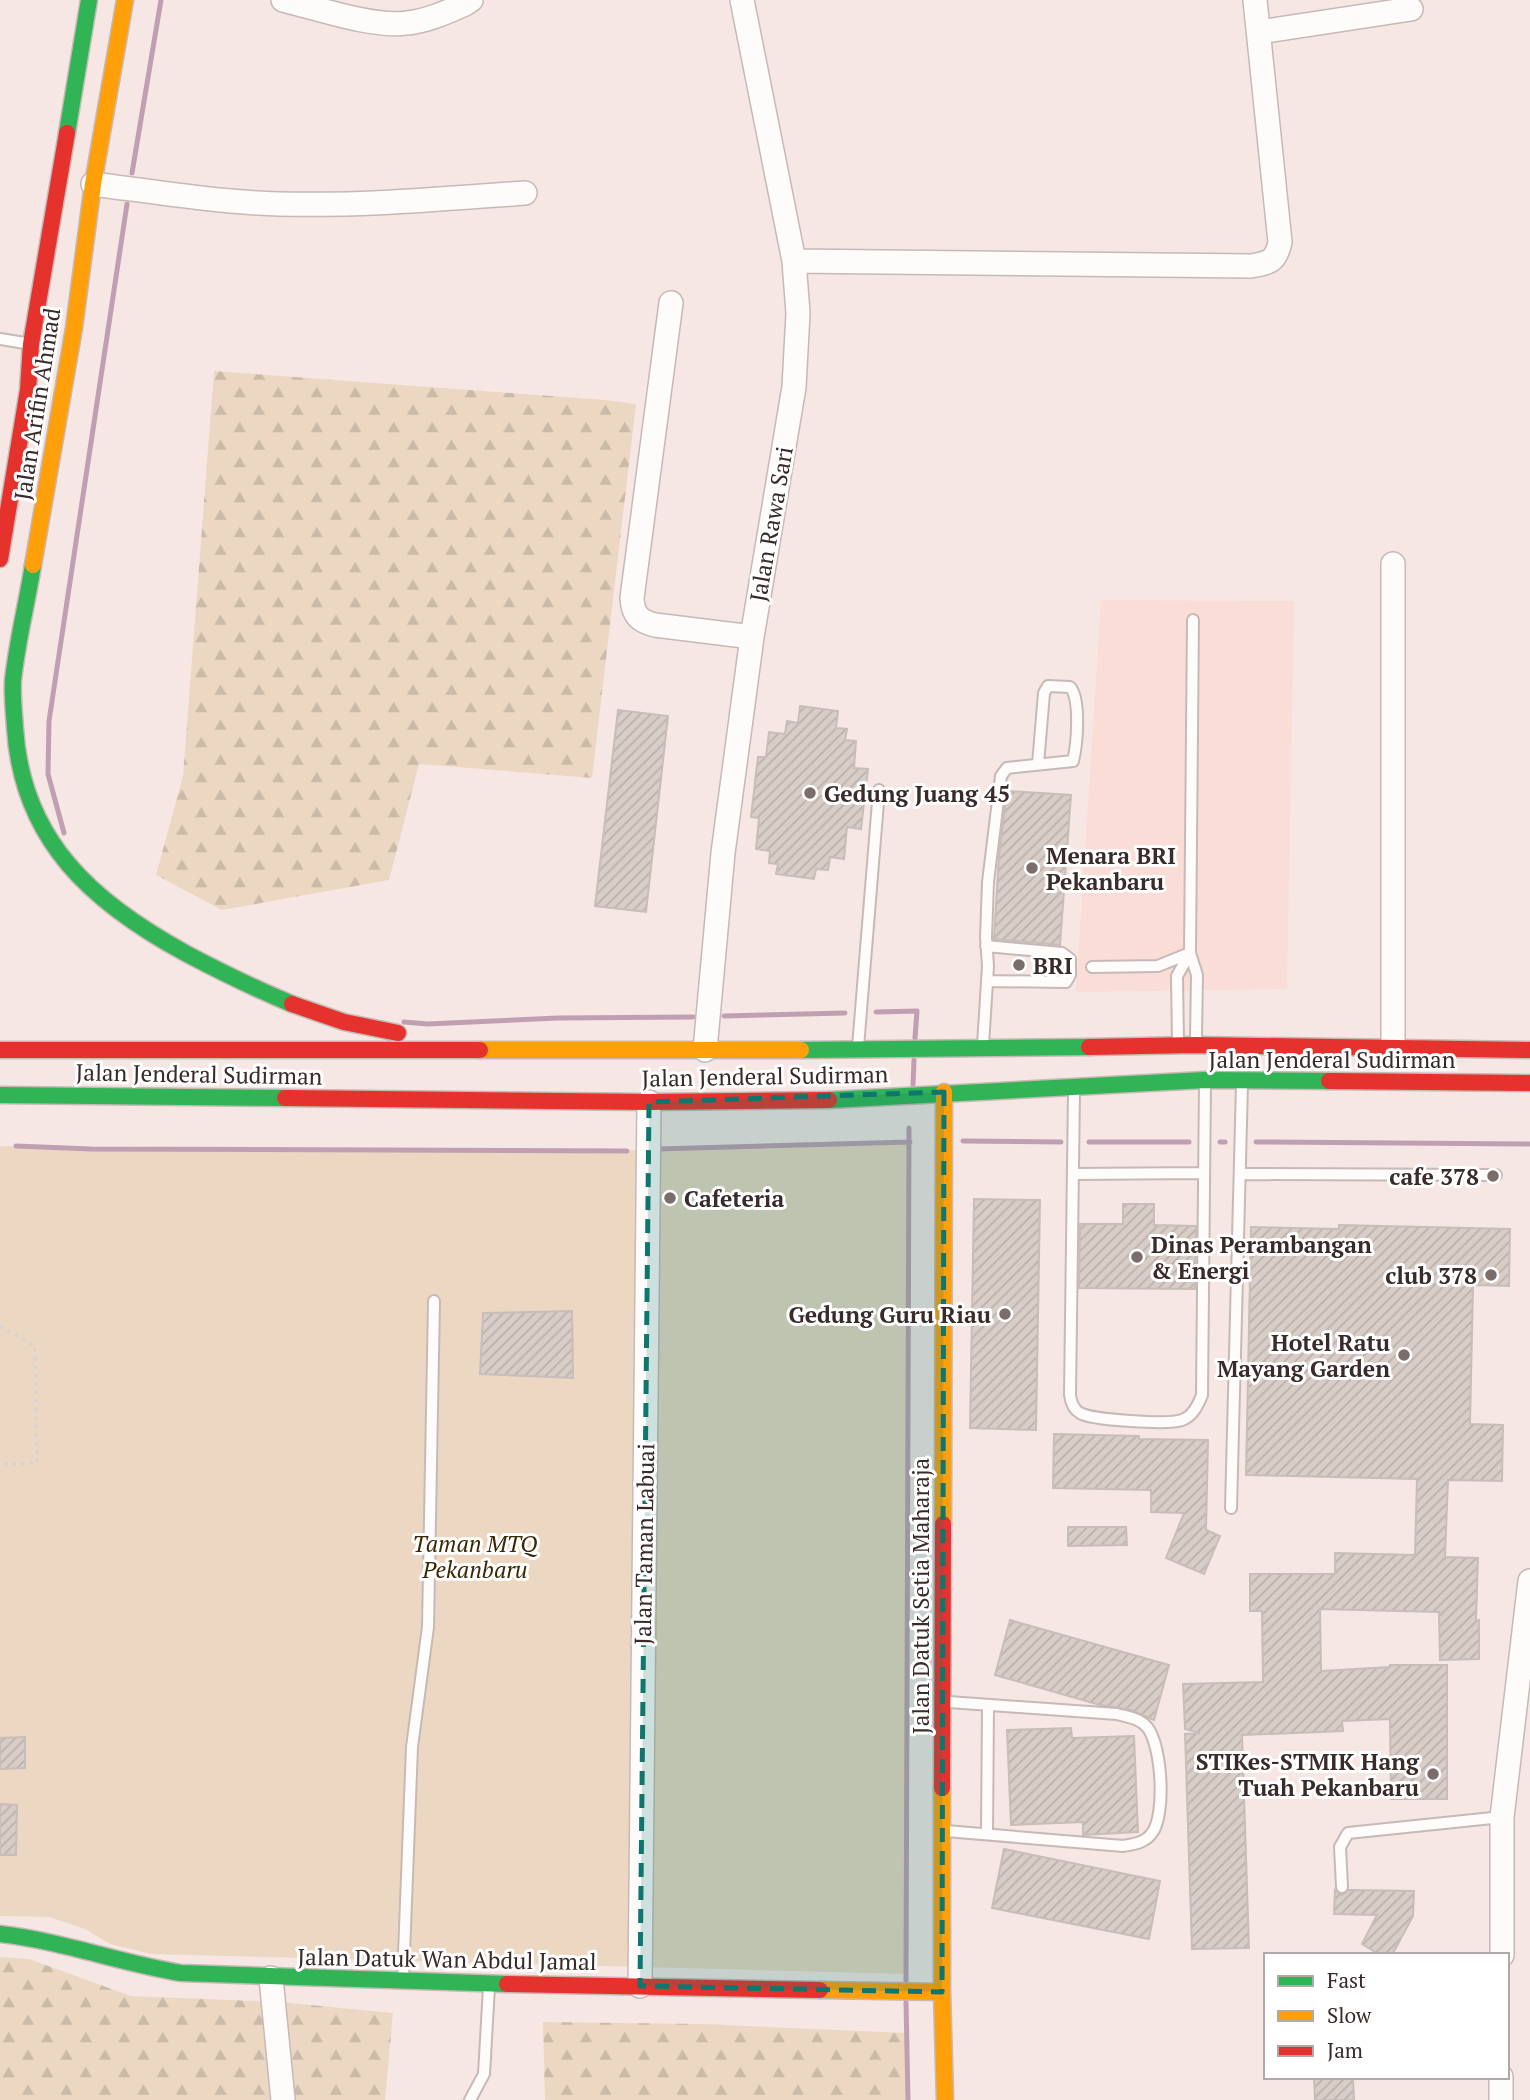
<svg xmlns="http://www.w3.org/2000/svg" width="1530" height="2100" font-family="'PT Serif',serif">
  <style>
    .built { fill: #fbddd7 }
    .forest { fill: url(#forest-firs) }
    .green { fill: #ecd8c2 }
    .lines { fill: none; stroke-linecap: round; stroke-linejoin: round }
    .stream { stroke: #c19fb2; stroke-width: 5 }
    .building { fill: url(#building-hatch); stroke: #c8bdb8; stroke-width: 2 }
    .lane-casing { stroke: #c6b9b6; stroke-width: 14 }
    .street-casing { stroke: #c6b9b6; stroke-width: 26 }
    .fast-casing { stroke: #c6b9b6; stroke-width: 19 }
    .slow-casing { stroke: #c6b9b6; stroke-width: 19 }
    .jam-casing { stroke: #c6b9b6; stroke-width: 19 }
    .path { stroke: #d7d3d1; stroke-width: 3.5; stroke-dasharray: 3.5 5; stroke-linecap: butt }
    .lane { stroke: #fefbfb; stroke-width: 10 }
    .street { stroke: #fefbfb; stroke-width: 23 }
    .fast { stroke: #30b455; stroke-width: 16 }
    .slow { stroke: #ff9f0a; stroke-width: 16 }
    .jam { stroke: #e5322d; stroke-width: 16 }
    .marked { fill: #0f766e; fill-opacity: 0.2; stroke: #0f766e; stroke-width: 5; stroke-dasharray: 14 9; stroke-linejoin: round }
    .poi-dot { fill: #7a6d6a; stroke: #fff; stroke-width: 2.5 }
    .labels { text-anchor: middle; dominant-baseline: central; stroke-width: 6; stroke-linejoin: round; paint-order: stroke }
    .street-label { font-size: 23px; fill: #382b29; stroke: #fff }
    .poi-label { font-size: 23px; font-weight: bold; fill: #382b29; stroke: #fff; text-anchor: start }
    .park-label { font-size: 23px; font-style: italic; fill: #3b2804; stroke: #fff }
  </style>
  <defs>
    <pattern id="forest-firs" width="22" height="20" patternUnits="userSpaceOnUse" patternTransform="scale(1.75)"><rect width="22" height="20" fill="#ecd8c2"/><path d="M5 1l3.5 6h-7zM16 11l3.5 6h-7z" fill="#cbbaa7"/></pattern>
    <pattern id="building-hatch" width="6" height="6" patternUnits="userSpaceOnUse" patternTransform="scale(1.75)"><rect width="6" height="6" fill="#d9cdc8"/><path d="M-1 1l2-2M0 6l6-6M5 7l2-2" fill="none" stroke="#bbb0ac"/></pattern>
  </defs>
  <rect width="100%" height="100%" fill="#f6e7e4"/>
  <path class="built" d="M1101,600L1294,601L1287,989L1076,992Z"/>
  <path class="forest" d="M214,371L605,400L636,404L592,778L419,764L389,880L222,910L156,875L183,776Z
    M0,1957L29,1959L131,1996L280,2002L393,2013L385,2100H0Z
    M543,2022L702,2024L907,2033L908,2100H545Z"/>
  <path class="green" d="M910,1142L905,1974L151,1954L110,1944L85,1929L49,1917L0,1916V1146L91,1149L619,1151L710,1146Z"/>
  <g class="lines">
    <path class="stream" d="M132,173L161,0
      M64,833L48,774L49,721L127,204
      M876,1012L917,1011L915,1038
      M724,1016L845,1013
      M404,1022L428,1024L558,1018L693,1017
      M913,1085L914,1060
      M963,1141L1061,1142
      M1089,1142H1189
      M1220,1142H1225
      M1256,1142L1530,1144
      M16,1146L91,1149L627,1151
      M658,1149L910,1142
      M906,1981L909,1128
      M906,2002L908,2100"/>
  </g>
  <path class="building" d="M800,706L838,711L836,728L847,729L845,740L856,741L854,768L868,769L861,829L847,827L844,859L830,857L828,870L816,869L814,879L776,874L778,864L769,863L770,851L756,849L759,818L751,817L758,757H766L769,732L785,734L787,721L798,723Z
    M618,710L668,716L646,912L595,906Z
    M1007,791L1071,795L1060,945L994,939L999,855Z
    M974,1199L1040,1200L1036,1430L970,1428Z
    M1123,1204H1154V1225L1196,1226L1195,1289L1079,1288L1080,1224H1123Z
    M1339,1225L1510,1229L1509,1286L1473,1285L1470,1424L1503,1425L1502,1481L1448,1480L1445,1557L1478,1558L1476,1620H1479V1659L1440,1660L1439,1612L1320,1609L1321,1671L1390,1667V1665H1447V1799H1391L1390,1719L1342,1721L1343,1731L1242,1735L1249,1948L1192,1949L1185,1734L1200,1733L1185,1729L1183,1684L1263,1682L1262,1611H1250V1574H1335V1553L1415,1555L1417,1479L1246,1475L1251,1227L1339,1229Z
    M572,1311L573,1378L480,1374L483,1313Z
    M1054,1434L1139,1436V1439L1208,1440L1206,1530L1220,1536L1204,1574L1166,1558L1184,1513L1151,1512V1490L1053,1488Z
    M1068,1527H1126L1127,1545L1068,1546Z
    M1010,1620L1169,1665L1154,1720L1131,1710L1100,1705L995,1675Z
    M1071,1728L1072,1738L1134,1736L1138,1832L1083,1835V1822L1011,1825L1007,1730Z
    M25,1737V1768L0,1769V1738Z
    M0,1804L17,1805L16,1855H0Z
    M1004,1849L1160,1881L1149,1939L992,1908Z
    M1335,1890L1342,1895L1349,1890L1414,1891L1413,1916L1392,1955H1380L1362,1944L1377,1915L1334,1914Z
    M1314,2077H1353L1354,2100H1315Z"/>
  <g class="lines">
    <defs>
      <path id="lane" d="M0,339L25,343
        M1193,620L1190,953L1197,975L1196,1039
        M986,946L1062,953L1070,959V975L1066,982L987,981
        M1092,967L1158,966L1190,953
        M1178,1041L1177,976L1190,953
        M983,1045L988,966L986,937L988,882L1001,776L1007,768L1073,761C1077,745 1081,699 1070,687L1048,686L1044,693L1038,764
        M858,1047L879,790
        M1074,1091L1070,1395C1071,1403 1073,1409 1080,1413C1091,1420 1169,1425 1182,1420C1193,1416 1198,1405 1202,1395L1205,1083
        M1073,1174L1204,1173
        M1240,1174L1496,1175
        M1231,1508L1242,1084
        M946,1831L1123,1846C1134,1844 1145,1843 1152,1833C1166,1815 1162,1745 1147,1727C1139,1718 1128,1717 1117,1714L949,1702
        M987,1833L988,1706
        M1342,1887L1340,1847L1348,1833L1502,1817
        M403,1979L412,1747L428,1627L434,1301
        M470,2100L484,2074L489,1987"/>
      <path id="street" d="M283,0C317,8 374,28 407,23C427,21 447,12 465,4L471,0
        M1259,32L1411,9
        M93,184C155,192 217,202 279,204C361,206 443,199 525,193
        M794,261L1251,266C1270,263 1276,261 1280,242L1255,0
        M671,303L632,598C633,615 639,621 655,625L752,637
        M1393,1049V564
        M705,1050L723,853L752,637L794,387L798,313L794,261L742,0
        M1502,1955V1817L1530,1581
        M271,1978L283,2100
        M640,1986L649,1102
        M1501,2100V2077"/>
      <path id="fast" d="M67,133L89,0
        M33,565C27,603 17,642 13,680C12,696 14,713 15,728C22,841 93,903 187,954C221,972 256,989 292,1004
        M801,1050L1089,1047
        M0,1095L285,1098
        M829,1100L1205,1080L1329,1081
        M0,1934C62,1941 120,1963 181,1973L507,1984"/>
      <path id="slow" d="M33,565L74,328L93,184L125,0
        M480,1050H801
        M943,1524L944,1092
        M942,1788V1992L945,2100
        M820,1990L942,1992"/>
      <path id="jam" d="M0,559L28,390L31,344L67,133
        M292,1004L344,1022L398,1033
        M1089,1047L1196,1045L1530,1050
        M0,1050H480
        M1329,1081L1530,1083
        M285,1098L649,1102L829,1100
        M942,1788L943,1524
        M507,1984L820,1990"/>
    </defs>
    <use href="#lane" class="lane-casing"/>
    <use href="#street" class="street-casing"/>
    <use href="#fast" class="fast-casing"/>
    <use href="#slow" class="slow-casing"/>
    <use href="#jam" class="jam-casing"/>
    <path class="path" d="M0,1326L35,1346L37,1463L0,1464"/>
    <use href="#lane" class="lane"/>
    <use href="#street" class="street"/>
    <use href="#fast" class="fast"/>
    <use href="#slow" class="slow"/>
    <use href="#jam" class="jam"/>
  </g>
  <path class="marked" d="M944,1092L942,1992L640,1986L649,1102Z"/>
  <g class="poi-dot">
    <circle cx="810" cy="793" r="7"/>
    <circle cx="1032" cy="868" r="7"/>
    <circle cx="1019" cy="965" r="7"/>
    <circle cx="1493" cy="1176" r="7"/>
    <circle cx="670" cy="1198" r="7"/>
    <circle cx="1137" cy="1257" r="7"/>
    <circle cx="1491" cy="1275" r="7"/>
    <circle cx="1005" cy="1314" r="7"/>
    <circle cx="1404" cy="1355" r="7"/>
    <circle cx="1433" cy="1774" r="7"/>
  </g>
  <g class="labels">
    <g class="street-label">
      <text transform="translate(37 404) rotate(-81)">Jalan Arifin Ahmad</text>
      <text transform="translate(771 524) rotate(-80)">Jalan Rawa Sari</text>
      <text x="1332" y="1059">Jalan Jenderal Sudirman</text>
      <text transform="translate(199 1074) rotate(1)">Jalan Jenderal Sudirman</text>
      <text transform="translate(765 1076) rotate(-1)">Jalan Jenderal Sudirman</text>
      <text transform="translate(644 1544) rotate(-89)">Jalan Taman Labuai</text>
      <text transform="translate(920 1596) rotate(-90)">Jalan Datuk Setia Maharaja</text>
      <text transform="translate(447 1959) rotate(1)">Jalan Datuk Wan Abdul Jamal</text>
    </g>
    <g class="poi-label">
      <text x="824" y="793">Gedung Juang 45</text>
      <text x="1046" y="855">Menara BRI<tspan x="1046" dy="26">Pekanbaru</tspan></text>
      <text x="1033" y="965">BRI</text>
      <text x="1479" y="1176" text-anchor="end">cafe 378</text>
      <text x="684" y="1198">Cafeteria</text>
      <text x="1151" y="1244">Dinas Perambangan<tspan x="1151" dy="26">&amp; Energi</tspan></text>
      <text x="1477" y="1275" text-anchor="end">club 378</text>
      <text x="991" y="1314" text-anchor="end">Gedung Guru Riau</text>
      <text x="1390" y="1342" text-anchor="end">Hotel Ratu<tspan x="1390" dy="26">Mayang Garden</tspan></text>
      <text x="1419" y="1761" text-anchor="end">STIKes-STMIK Hang<tspan x="1419" dy="26">Tuah Pekanbaru</tspan></text>
    </g>
    <g class="park-label">
      <text x="475" y="1543">Taman MTQ<tspan x="475" dy="26">Pekanbaru</tspan></text>
    </g>
  </g>
  <rect x="1264" y="1953" width="245" height="126" fill="#ffffff" stroke="#afaaa9" stroke-width="2"/>
  <rect x="1278" y="1976" width="35" height="10" fill="#30b455" stroke="#afaaa9" stroke-width="2"/>
  <text x="1327" y="1988" font-size="21" fill="#382b29">Fast</text>
  <rect x="1278" y="2011" width="35" height="10" fill="#ff9f0a" stroke="#afaaa9" stroke-width="2"/>
  <text x="1327" y="2023" font-size="21" fill="#382b29">Slow</text>
  <rect x="1278" y="2046" width="35" height="10" fill="#e5322d" stroke="#afaaa9" stroke-width="2"/>
  <text x="1327" y="2058" font-size="21" fill="#382b29">Jam</text>
</svg>
